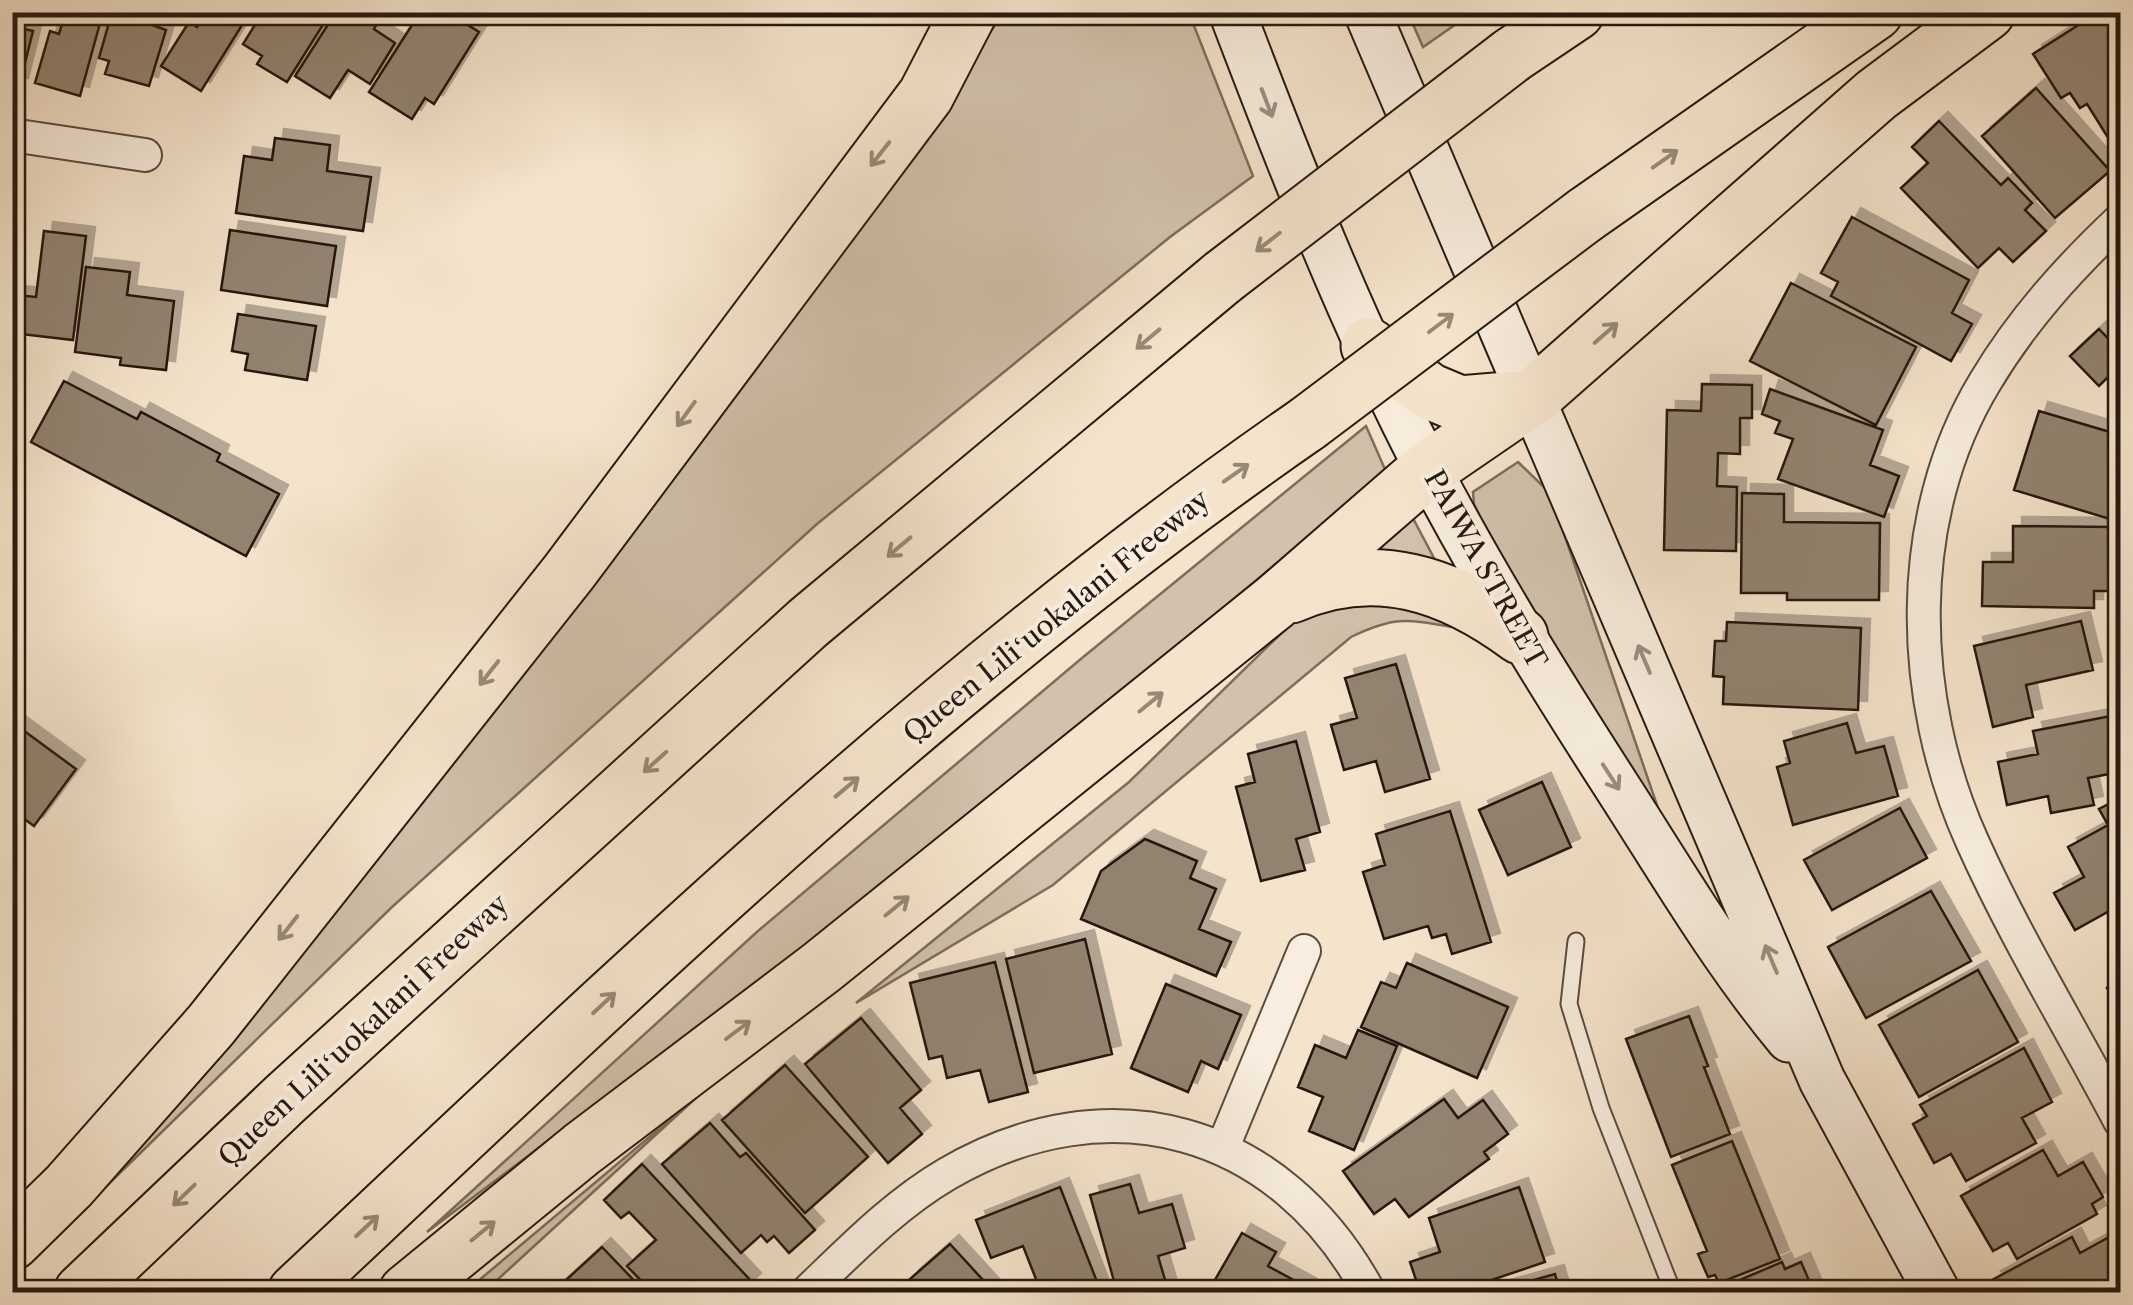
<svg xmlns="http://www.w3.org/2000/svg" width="2133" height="1305" font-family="'Libre Caslon Text',serif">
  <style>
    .green { fill: #d2c1ac; stroke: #7c6d5e; stroke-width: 2.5 }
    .building { fill: #928371; stroke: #27190f; stroke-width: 2.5; filter: url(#shadow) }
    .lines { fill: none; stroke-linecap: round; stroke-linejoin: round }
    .lane-casing { stroke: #5a4c3e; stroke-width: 19 }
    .street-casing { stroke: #5a4c3e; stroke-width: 36 }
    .secondary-casing { stroke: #27190f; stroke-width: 49 }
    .highway-casing { stroke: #27190f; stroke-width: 59 }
    .lane { stroke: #f8edde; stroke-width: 15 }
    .street { stroke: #f8edde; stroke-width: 32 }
    .secondary { stroke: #f8edde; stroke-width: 45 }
    .highway { stroke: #f5e4cc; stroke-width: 55 }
    .highway-bridge-casing { stroke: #27190f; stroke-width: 59; stroke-linecap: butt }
    .highway-bridge { stroke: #f5e4cc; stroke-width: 55 }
    .oneway { stroke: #9a8e81 }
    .oneway2 { stroke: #988977 }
    .labels { text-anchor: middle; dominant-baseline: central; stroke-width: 8; stroke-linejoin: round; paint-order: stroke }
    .street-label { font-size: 28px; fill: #27190f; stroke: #f8edde }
  </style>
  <defs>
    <filter id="shadow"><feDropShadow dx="9" dy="-9" stdDeviation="0" flood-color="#0004"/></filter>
  </defs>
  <rect width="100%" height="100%" fill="#f5e4cc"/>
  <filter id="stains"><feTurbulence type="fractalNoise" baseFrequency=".002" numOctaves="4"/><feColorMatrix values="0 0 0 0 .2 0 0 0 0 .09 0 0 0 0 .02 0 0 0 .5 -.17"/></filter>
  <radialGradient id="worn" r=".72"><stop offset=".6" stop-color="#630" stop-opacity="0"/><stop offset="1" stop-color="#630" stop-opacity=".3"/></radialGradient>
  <path class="green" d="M1004,13H1189L1253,176L1170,237L817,524L392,907L83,1209L842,236Z
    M1408,13H1472L1423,47Z
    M1366,426L1391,483L1318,529L895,880L427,1232L758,931L1082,658Z
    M1518,462L1545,488L1558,516L1660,814L1494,548L1474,504L1473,492Z
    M1407,507L1435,560L1416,556L1347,559Z
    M1335,601C1381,602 1411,605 1452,627C1406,619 1394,616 1351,637L1053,885L856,1003L1129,782L1299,616Z
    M697,1097L484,1292H465Z"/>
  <path class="building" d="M12,12H20L16,27L33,31L19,87L12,86Z
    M66,12H103L80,96L35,83L50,31L59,34Z
    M112,12H155L152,25L166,30L149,86L105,74L109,61L99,58Z
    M206,12H240L247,17L201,91L161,66L189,22L197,27Z
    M263,12H331L287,82L257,64L262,56L243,44Z
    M336,12H362L378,22L374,29L395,43L370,84L348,70L330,98L295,76Z
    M436,12H447L479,32L434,104L425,98L412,119L369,92L419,14L430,20Z
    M2099,12H2120V150L2117,152L2087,104L2080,108L2070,93L2061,98L2033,54Z
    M2036,88L2110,171L2055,218L1982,136Z
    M1939,121L2001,185L2008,178L2032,203L2025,210L2046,231L2013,262L1999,248L1978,268L1901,188L1928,163L1912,147Z
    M275,138L330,145L327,171L371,177L363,231L236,213L244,156L272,160Z
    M1852,217L1969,280L1952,313L1972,324L1951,361L1831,296L1838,282L1821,273Z
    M230,230L336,246L327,306L221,290Z
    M44,231L86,236L73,340L12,333L15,295L36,297Z
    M86,267L130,272L127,295L174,301L166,370L120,365L121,358L75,352Z
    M1791,283L1916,347L1876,425L1750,361Z
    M238,314L316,326L307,380L245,370L248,354L232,351Z
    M2099,329L2120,351V384L2111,374L2099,386L2070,356Z
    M64,381L137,419L141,412L220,454L217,461L279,494L246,556L31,442Z
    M1702,384L1752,385V418H1740V454L1718,453L1717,486L1737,487L1736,551L1664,550L1667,410L1701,411Z
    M1770,389L1883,430L1870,465L1899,476L1884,517L1778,479L1793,439L1775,433L1780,421L1762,414Z
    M2039,411L2120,435V522L2014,490Z
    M1742,493L1784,494V522L1880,523L1879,600H1787V593H1741Z
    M2013,526L2112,527V591H2094V608L1982,606L1983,562H2013Z
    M2119,582L2120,583V632L2110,630Z
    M2081,621L2093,670L2026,685L2033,717L1993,727L1974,646Z
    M1727,622L1861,628L1858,710L1723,704L1724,677L1713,676L1715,641H1726Z
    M1396,664L1430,779L1385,792L1376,761L1344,770L1331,725L1357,718L1345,678Z
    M2111,716L2120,772L2088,778L2094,805L2051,813L2048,796L2007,805L1998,762L2038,754L2033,731Z
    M12,722L76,769L34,826L12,810Z
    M1847,723L1856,753L1884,746L1898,796L1793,825L1777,767L1790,763L1784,741Z
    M1296,741L1320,832L1296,839L1305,870L1261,881L1236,787L1255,782L1248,754Z
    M1542,782L1571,847L1508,875L1479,810Z
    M2120,798V905L2075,930L2054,893L2084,877L2068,847L2108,825L2099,809Z
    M1900,808L1927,858L1832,910L1804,860Z
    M1450,811L1491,942L1452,954L1446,934L1432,938L1428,926L1384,939L1363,872L1385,865L1376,834Z
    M1145,839L1197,861L1190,878L1216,889L1199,929L1231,942L1216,976L1081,919L1101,871Z
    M1931,891L1971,961L1866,1018L1828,947Z
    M1085,939L1112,1054L1034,1073L1006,959Z
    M995,962L1028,1092L989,1102L980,1070L947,1078L942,1056L929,1059L910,983Z
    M1407,963L1508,1007L1477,1078L1361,1027L1381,982L1396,988Z
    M1978,970L2018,1042L1919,1097L1879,1025Z
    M2120,980V1012L2107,988Z
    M1166,984L1241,1015L1218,1069L1201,1061L1188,1092L1131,1068Z
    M1689,1016L1708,1066L1704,1067L1730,1134L1671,1157L1626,1039Z
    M861,1018L921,1090L900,1108L922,1134L888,1163L805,1064Z
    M1358,1030L1397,1046L1354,1150L1309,1131L1323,1097L1298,1087L1315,1045L1346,1058Z
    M2024,1048L2052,1102L2022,1118L2036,1143L1966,1181L1951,1154L1934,1163L1913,1124L1927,1116L1920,1105Z
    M785,1065L868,1157L805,1213L722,1120Z
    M1444,1099L1458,1118L1483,1100L1508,1134L1484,1152L1489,1159L1409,1217L1395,1199L1374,1214L1343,1171Z
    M710,1123L740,1157L746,1153L815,1230L789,1253L774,1236L767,1242L761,1235L741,1253L662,1164Z
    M1732,1141L1780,1259L1719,1283L1715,1275L1708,1277L1698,1254L1707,1251L1672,1165Z
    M2043,1150L2058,1176L2083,1162L2103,1197L2092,1204L2097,1214L2017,1259L2008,1243L1993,1251L1961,1196Z
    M642,1164L752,1282L741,1292H697L690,1285L682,1292H652L627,1266L656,1240L629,1212L621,1218L604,1200Z
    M1130,1184L1139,1213L1172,1204L1185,1248L1158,1256L1168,1290L1117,1292L1090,1195Z
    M1060,1187L1101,1292H1041L1023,1246L991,1258L976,1220Z
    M1519,1187L1545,1262L1456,1292H1420L1410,1262L1440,1252L1429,1218Z
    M2120,1231V1292H1999L1992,1280L2072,1237L2080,1253Z
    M1242,1233L1276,1252L1268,1266L1308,1288L1306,1292H1208Z
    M950,1244L994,1292H923L910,1279Z
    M602,1247L645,1292H553Z
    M1782,1262L1785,1269L1801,1262L1814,1292H1723L1721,1288Z
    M1555,1274L1560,1292H1491Z"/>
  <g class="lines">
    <defs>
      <path id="lane" d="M1576,941L1569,1004L1601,1108L1673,1292"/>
      <path id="street" d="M12,135L145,155
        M2120,220C2068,269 2022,320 1985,382C1903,517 1908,699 1972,841C2015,937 2071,1028 2120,1121
        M1223,1147L1304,951
        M807,1292C850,1251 894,1205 947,1174C1108,1080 1280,1127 1369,1292"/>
      <path id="secondary" d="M1232,12C1291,167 1352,324 1429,471C1488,583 1554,689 1623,796C1676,879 1726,963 1789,1039
        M1367,12L1822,1080L1937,1292"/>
      <path id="highway" d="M1512,55L1576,12
        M1585,215L1875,12
        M1369,346L1429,391L1460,404L1530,398
        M1291,595C1375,558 1450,584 1520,636
        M12,1242L69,1186L211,1025L569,572L926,95L969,12
        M82,1292L285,1099L808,623L1223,277
        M296,1292C619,989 941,677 1307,424
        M407,1292L582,1149L822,967L1275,602L1428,469L1533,397L1876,95L1987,12"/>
    </defs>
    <use href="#lane" class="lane-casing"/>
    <use href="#street" class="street-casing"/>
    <use href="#secondary" class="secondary-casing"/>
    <use href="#highway" class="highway-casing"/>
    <use href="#lane" class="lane"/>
    <use href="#street" class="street"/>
    <use href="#secondary" class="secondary"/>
    <use href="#highway" class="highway"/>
    <defs>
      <path id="highway-bridge" d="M1223,277L1512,55
        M1307,424L1585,215"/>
    </defs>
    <use href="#highway-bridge" class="highway-bridge-casing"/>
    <use href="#highway-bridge" class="highway-bridge"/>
  </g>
  <defs><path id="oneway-shaft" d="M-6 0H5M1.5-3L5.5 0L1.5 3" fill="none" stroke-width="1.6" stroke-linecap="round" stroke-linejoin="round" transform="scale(2.5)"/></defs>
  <g class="oneway">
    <use href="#oneway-shaft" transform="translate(1267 103) rotate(69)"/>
    <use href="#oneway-shaft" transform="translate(1644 659) rotate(-113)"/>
    <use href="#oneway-shaft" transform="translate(1611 777) rotate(57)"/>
    <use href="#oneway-shaft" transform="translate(1771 959) rotate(-113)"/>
  </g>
  <g class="oneway2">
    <use href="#oneway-shaft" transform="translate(880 154) rotate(128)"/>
    <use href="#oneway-shaft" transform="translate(1665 159) rotate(-35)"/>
    <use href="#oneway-shaft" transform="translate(1268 242) rotate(142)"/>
    <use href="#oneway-shaft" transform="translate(1441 323) rotate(-37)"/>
    <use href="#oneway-shaft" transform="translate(1606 333) rotate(-41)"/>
    <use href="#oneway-shaft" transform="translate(1148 339) rotate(140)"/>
    <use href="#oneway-shaft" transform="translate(686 414) rotate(126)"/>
    <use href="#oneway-shaft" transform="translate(1236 473) rotate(-35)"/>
    <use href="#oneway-shaft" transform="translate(899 547) rotate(140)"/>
    <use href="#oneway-shaft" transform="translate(489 673) rotate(128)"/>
    <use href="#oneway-shaft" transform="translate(1151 702) rotate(-39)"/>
    <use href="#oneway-shaft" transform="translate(655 762) rotate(138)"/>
    <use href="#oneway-shaft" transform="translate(847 787) rotate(-40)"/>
    <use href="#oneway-shaft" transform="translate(897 906) rotate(-39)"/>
    <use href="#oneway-shaft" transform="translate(288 928) rotate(128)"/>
    <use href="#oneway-shaft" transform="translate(604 1003) rotate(-43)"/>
    <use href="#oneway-shaft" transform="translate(738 1030) rotate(-37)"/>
    <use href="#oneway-shaft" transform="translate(184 1195) rotate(136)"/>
    <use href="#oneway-shaft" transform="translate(367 1226) rotate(-43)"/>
    <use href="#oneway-shaft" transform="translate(483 1231) rotate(-39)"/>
  </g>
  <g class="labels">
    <g class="street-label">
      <text transform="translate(1486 569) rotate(61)">PAIWA STREET</text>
      <text transform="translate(1056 616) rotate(-39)">Queen Liliʻuokalani Freeway</text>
      <text transform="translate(363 1030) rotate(-43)">Queen Liliʻuokalani Freeway</text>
    </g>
  </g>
  <rect width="2133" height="1305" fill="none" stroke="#f5e4cc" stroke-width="50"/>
  <rect x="15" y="15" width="2103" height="1275" fill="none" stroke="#27190f" stroke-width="5"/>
  <rect x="25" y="25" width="2083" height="1255" fill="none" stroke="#27190f" stroke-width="2.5"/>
  <rect width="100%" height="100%" filter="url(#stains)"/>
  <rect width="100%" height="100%" fill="url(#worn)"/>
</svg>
